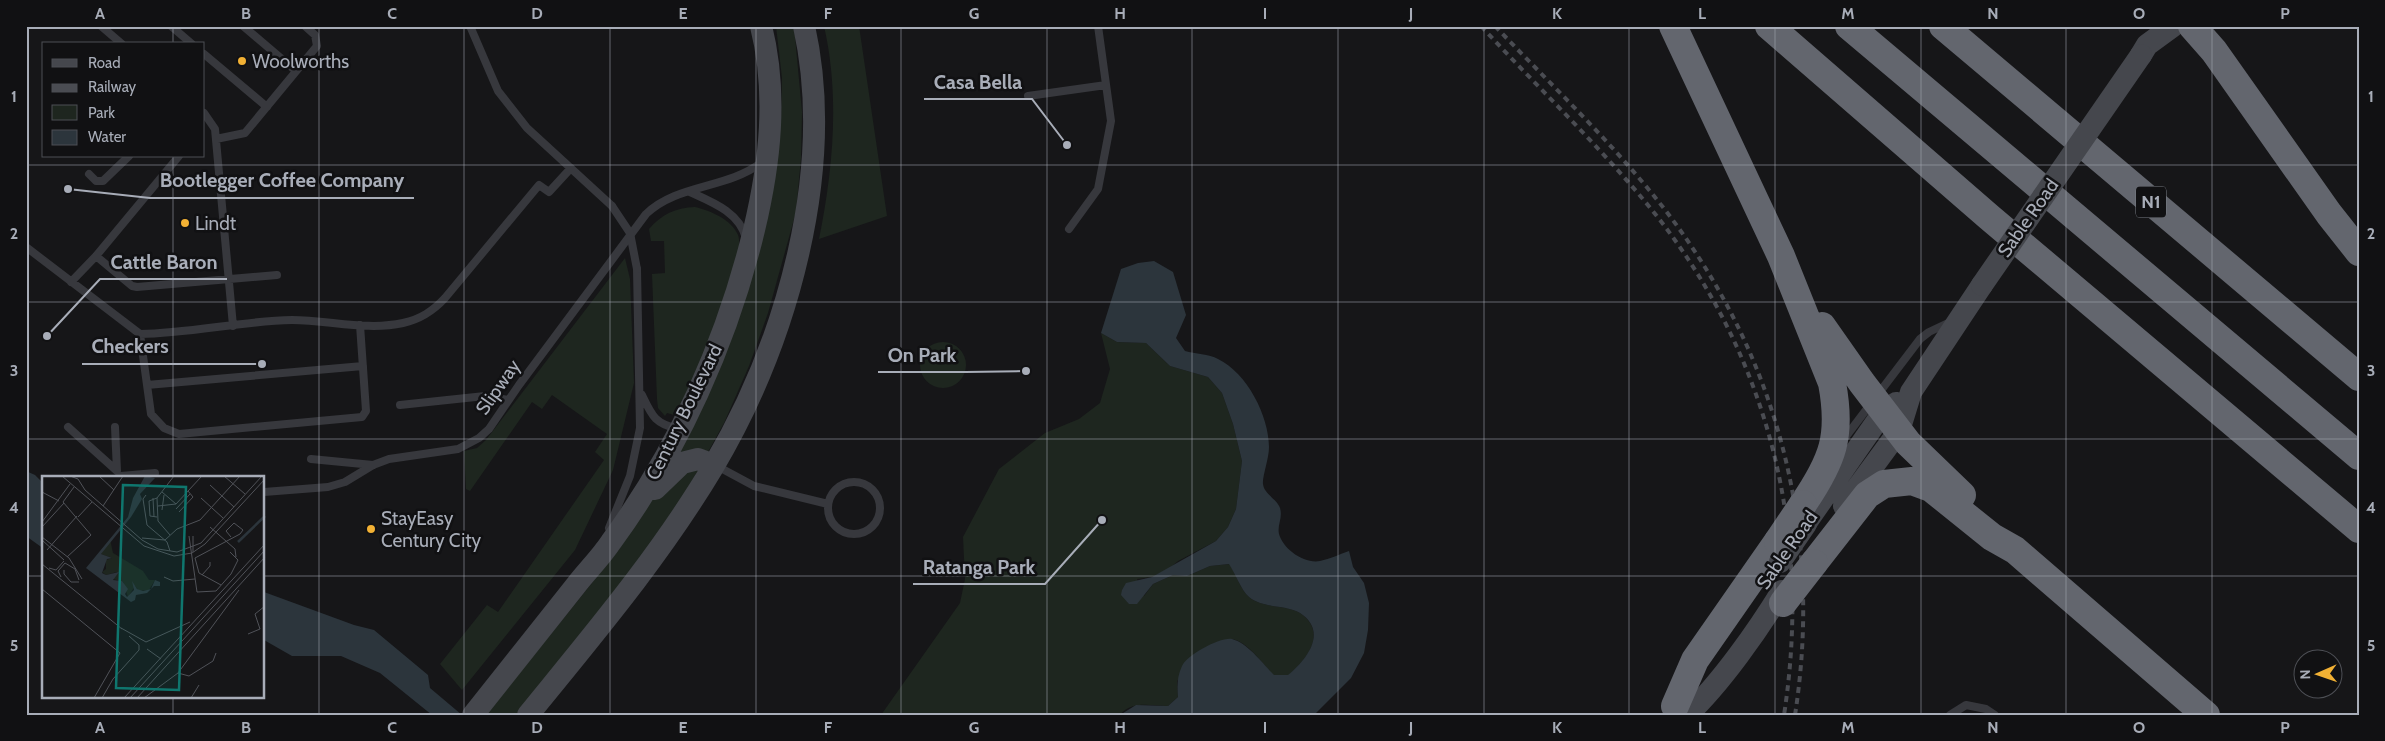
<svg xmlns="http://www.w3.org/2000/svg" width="2385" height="741" font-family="Cabin,sans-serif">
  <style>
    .green { fill: #1e261f }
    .water { fill: #2c353c }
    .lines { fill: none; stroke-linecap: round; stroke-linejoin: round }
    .service { stroke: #37383d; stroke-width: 8 }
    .secondary { stroke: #45474d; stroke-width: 22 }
    .motorway { stroke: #63666e; stroke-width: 28 }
    .rail { stroke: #4a4c52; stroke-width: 4; stroke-dasharray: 6 5; stroke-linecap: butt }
    .service-bridge { stroke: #37383d; stroke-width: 8 }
    .secondary-bridge { stroke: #45474d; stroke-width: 22 }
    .motorway-bridge { stroke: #63666e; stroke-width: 28 }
    .grid { fill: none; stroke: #a8adb8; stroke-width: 1; stroke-opacity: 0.55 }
    .poi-dot { fill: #f2b134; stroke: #111113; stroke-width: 2 }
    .labels { text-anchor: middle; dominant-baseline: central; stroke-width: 5; stroke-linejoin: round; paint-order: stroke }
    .shield { fill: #111113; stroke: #7b7e86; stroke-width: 1 }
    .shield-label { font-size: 18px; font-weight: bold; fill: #a8adb8 }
    .poi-label { font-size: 19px; fill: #a8adb8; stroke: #111113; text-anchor: start }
    .street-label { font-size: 19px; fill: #a8adb8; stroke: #111113 }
    .inset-river { fill: none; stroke: #2c353c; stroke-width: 2.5 }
    .inset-road { fill: none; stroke: #505258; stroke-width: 1 }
    .view { fill: #0f766e; fill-opacity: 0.15; stroke: #0f766e; stroke-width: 2.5 }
    .inset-edge { fill: none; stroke: #a8adb8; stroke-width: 2.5 }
    .leader { fill: none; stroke: #a8adb8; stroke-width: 2 }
    .callout-dot { fill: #a8adb8; stroke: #111113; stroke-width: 2 }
    .callout-label { font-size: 20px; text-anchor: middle; font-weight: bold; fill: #a8adb8; stroke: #111113; stroke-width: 5; stroke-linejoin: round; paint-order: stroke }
    .neatline { fill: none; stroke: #a8adb8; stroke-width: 2 }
    .grid-label { font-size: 16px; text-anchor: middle; font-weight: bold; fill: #a8adb8 }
  </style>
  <rect width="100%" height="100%" fill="#161618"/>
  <path class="green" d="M776,26H794L802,112L801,158L796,212L768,313L749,366L724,423L671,519L519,715H486L620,548L679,455L781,122L782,78Z
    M824,26H859L887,216L819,239C833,170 840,96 824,26Z
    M695,207C711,211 731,219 738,235C748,262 693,381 680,412L674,415L667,413L665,416L658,408L657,399L652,274L665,273L664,241H651L649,229C662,214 675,208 695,207Z
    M625,258L630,279L634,383L613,470L575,550L462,690L440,664L487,605L498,612L604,460L595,452L607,434L552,395L542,409L532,402L470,491L466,489L464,451L477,448L486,440Z
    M1101,333L1117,342L1146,343L1170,366L1208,377L1222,393L1233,424L1242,461L1236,509L1228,527L1216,541L1178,561L1170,568L1152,577L1137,579L1144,596L1153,584L1173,575L1187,576L1210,566L1230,564C1235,573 1241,590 1249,597C1264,609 1285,604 1300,613C1329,633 1306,660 1288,676L1273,675C1263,664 1248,642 1232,639C1218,637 1188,671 1177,681L1178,697L1168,706C1151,706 1132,700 1120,715H881L960,603L965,579L963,537L999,469L1045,433L1079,419L1100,403L1110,369Z
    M920 365a23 23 0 1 1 46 0a23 23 0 1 1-46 0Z"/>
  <path class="water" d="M1154,261L1173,272L1186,315L1176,338L1185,351C1195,354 1209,354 1218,359C1247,373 1269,416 1269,447C1269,459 1262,477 1263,484C1264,494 1277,499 1280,508C1283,518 1277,525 1279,534C1283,549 1304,564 1320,561C1330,559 1340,554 1349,551L1353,567L1364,583L1369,603L1368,630L1364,653L1351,678L1314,715H1120L1136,705L1168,706L1178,697C1177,686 1177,677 1182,666C1187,655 1220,637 1232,639C1248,643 1263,664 1274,675H1288C1306,660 1329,632 1300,613C1285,604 1264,609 1249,597C1241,590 1235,573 1229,564L1210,566L1187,576L1173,575L1153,584L1137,604H1129L1121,595L1122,590L1126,583L1152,577L1216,541L1228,527L1236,509L1242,461L1233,424L1222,393L1208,377L1170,366L1146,343L1117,342L1101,333L1121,269L1138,263Z
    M26,471L35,475L44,484V549L26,536Z
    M264,592L354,625L374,630L428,675L430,688L462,715H432L380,673L341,656H292L264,640Z"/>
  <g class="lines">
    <path class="service" d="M101,26L122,44
      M171,26L192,44
      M243,26L296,71
      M470,26L498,91L527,128L612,206
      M204,54L267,107
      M1028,96L1106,85
      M204,113L215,129L233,326
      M216,139L245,133L317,46L315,35L305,26
      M89,174L96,181H103L129,156
      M690,192C712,202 739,212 746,238
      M1069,229L1098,189L1111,121L1098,26
      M26,247L140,334C191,333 242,321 292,320C329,320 367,331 403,323C421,319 433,311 445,298L539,185L549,192L571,168
      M96,256L132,286L137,287L277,275
      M71,282L96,256L179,156
      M140,334L151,414L164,428L179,434L362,417L366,411L360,325
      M147,385L363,366
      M642,395C652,416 655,424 679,429
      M400,405L485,396L508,400
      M68,427L117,471L115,427
      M1844,439L1920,339L1929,332L1948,323
      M311,459L373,465
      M715,465L754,486L828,504
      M121,476L155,473
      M828 508a26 26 0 1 1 52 0a26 26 0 1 1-52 0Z
      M264,492L328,487L345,482L373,465L389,459L458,449L479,438L489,429L519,385L646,214C677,184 726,189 761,163
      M609,528L630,476L640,428L637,269
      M1950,715L1966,705L1986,709L1995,715"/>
    <path class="secondary" d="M2141,55L2147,45L2173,26
      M655,489L682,463L698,459L714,465
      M1844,506L1899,431L1911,392L1982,285
      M1806,523L1877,421L1884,412L1896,403
      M473,715C508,671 542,628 577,584C588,570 601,557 611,542C679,449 727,341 754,230C770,163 778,94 761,26
      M528,715C593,635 660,556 713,467C787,342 836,170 804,26
      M1687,715C1721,683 1758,630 1782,591"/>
    <path class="motorway" d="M1673,26L1781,256L1832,383C1842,436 1833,460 1803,504
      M1769,26L1989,217L2359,529
      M1849,26L2359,456
      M1943,26L2359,377
      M2192,26L2214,51L2329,214L2359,252
      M1822,326L1862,383L1908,443L1962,495
      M1814,563L1867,495L1884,484L1912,481L1931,488L1992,537L2015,550L2206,715
      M1675,706L1695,660L1778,541"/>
    <path class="rail" d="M1481,26C1539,89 1602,148 1656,215C1770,359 1812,534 1784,715
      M1495,26C1554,88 1617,147 1669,215C1779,360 1823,535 1795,715"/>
    <path class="service-bridge" d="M612,206L630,233L637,269"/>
    <path class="secondary-bridge" d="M1982,285L2141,55
      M1780,562L1806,524"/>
    <path class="motorway-bridge" d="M1778,541L1803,504
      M1783,603L1814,563"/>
  </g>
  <path class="grid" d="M173,26V44M319,26V715M464,26V715M610,26V715M756,26V715M901,26V715M1047,26V715M1192,26V715M1338,26V715M1484,26V715M1629,26V715M1775,26V715M1921,26V715M2066,26V715M2212,26V715M173,156V477M26,165H2359M26,302H2359M26,439H2359M26,576H44M264,576H2359M173,697V715"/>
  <g class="poi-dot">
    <circle cx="242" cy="61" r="5"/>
    <circle cx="185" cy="223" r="5"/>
    <circle cx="371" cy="529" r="5"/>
  </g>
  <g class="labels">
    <rect class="shield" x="2136" y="186.5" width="30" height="31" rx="4"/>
    <g class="shield-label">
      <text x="2151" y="202">N1</text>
    </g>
    <g class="poi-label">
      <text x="252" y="61">Woolworths</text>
      <text x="195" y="223">Lindt</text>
      <text x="381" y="518">StayEasy<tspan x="381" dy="22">Century City</tspan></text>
    </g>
    <g class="street-label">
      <text transform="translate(2028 218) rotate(-55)">Sable Road</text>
      <text transform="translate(498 387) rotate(-55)">Slipway</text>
      <text transform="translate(684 412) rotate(-64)">Century Boulevard</text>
      <text transform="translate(1787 550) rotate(-55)">Sable Road</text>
    </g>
  </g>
  <g transform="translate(42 476)">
    <rect width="222" height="222" fill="#161618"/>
    <path d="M68,63L71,77L101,95L107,104H113L107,114L97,115L93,110L86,121L81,106L71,103L75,96L64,99L60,96L64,93V84L70,82L59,78Z" fill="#1e261f"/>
    <path d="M103,0L113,2L98,18L100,23L89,41L59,78L70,82L65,83L60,97L64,99L77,96L71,104L80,105L86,113L83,118L85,121L92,114L90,105L95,113L101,115L109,113L113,104L118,106V110H112L105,117L94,119L93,124L89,126L44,92L86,41L91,22Z" fill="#2c353c"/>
    <path class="inset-river" d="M196,66L223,40"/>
    <path class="inset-road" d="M20,0L102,70L132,80L150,77L163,68L223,3M28,0L36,3L43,14L100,64L116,73L135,76L159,67L220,0M57,0L72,14M182,0L203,18M168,9L192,31M0,16L17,25M120,16L134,28M104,19L101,23L105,49L125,66L128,75M111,22L112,41M159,22L181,42M61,30L81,0M116,30L134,28L159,1M134,33L148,18M120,34L122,19M137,36L151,21L146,15M36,41L50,26M115,41L108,40L107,25L115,22M0,46L28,8M0,51L22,27M168,51L193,73L194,81M128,59L116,45L115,22L132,0M147,60L155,116L174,115L189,98L196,84L188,76M151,60V76M0,61L27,82L40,103M100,62L123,64L135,53L158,44L198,0M0,64L22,84M5,74L35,40M25,81L49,59L21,26L32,11M23,87L33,93L37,104M0,88L80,153M7,92L14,94L22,85M22,94V98L29,106H37M160,99L168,90V86M19,101L16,95L23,87M122,101L131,105L153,103M179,109L157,97L153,82L198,58L201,54L192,47L184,55L189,61M0,113L78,177L52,222M79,152L104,166L148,146M206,158L218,153L213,138L223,130M105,173L119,183M136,197L147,200L171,185L174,177M60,222L71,203L97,174V169L87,160M82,222L223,68M88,222L223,74M95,222L223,81M102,222L136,197L197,114M149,222L157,209"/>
    <path class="view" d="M81,9L144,11L137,214L74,212Z"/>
    <rect width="222" height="222" class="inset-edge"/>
  </g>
  <path class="leader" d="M1067 145L1032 99H924M68 189L150 198H414M47 336L100 279H227M262 364L179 364H82M1026 371L966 372H878M1102 520L1045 584H913"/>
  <g class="callout-dot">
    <circle cx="1067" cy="145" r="5"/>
    <circle cx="68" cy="189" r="5"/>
    <circle cx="47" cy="336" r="5"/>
    <circle cx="262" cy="364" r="5"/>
    <circle cx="1026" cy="371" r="5"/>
    <circle cx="1102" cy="520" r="5"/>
  </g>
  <g class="callout-label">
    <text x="978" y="89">Casa Bella</text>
    <text x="282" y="187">Bootlegger Coffee Company</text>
    <text x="164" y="269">Cattle Baron</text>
    <text x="130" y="353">Checkers</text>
    <text x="922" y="362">On Park</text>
    <text x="979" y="574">Ratanga Park</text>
  </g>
  <rect width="2385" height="741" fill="none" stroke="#111113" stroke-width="55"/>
  <rect x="42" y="42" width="162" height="115" fill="#111113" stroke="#4d4f55"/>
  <rect x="52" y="59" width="25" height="8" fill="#45474d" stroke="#4d4f55"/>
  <text x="88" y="68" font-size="15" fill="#a8adb8">Road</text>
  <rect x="52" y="84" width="25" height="8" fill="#4a4c52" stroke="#4d4f55"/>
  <text x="88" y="92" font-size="15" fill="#a8adb8">Railway</text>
  <rect x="52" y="105" width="25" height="15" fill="#1e261f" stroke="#4d4f55"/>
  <text x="88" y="118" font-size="15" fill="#a8adb8">Park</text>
  <rect x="52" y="130" width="25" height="15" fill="#2c353c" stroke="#4d4f55"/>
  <text x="88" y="142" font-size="15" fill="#a8adb8">Water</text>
  <g transform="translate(2318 674) rotate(268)"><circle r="24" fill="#111113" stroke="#4d4f55"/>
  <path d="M0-4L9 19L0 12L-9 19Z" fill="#f2b134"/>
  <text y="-8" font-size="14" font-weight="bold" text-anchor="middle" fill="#a8adb8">N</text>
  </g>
  <rect x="28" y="28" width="2330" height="686" class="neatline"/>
  <g class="grid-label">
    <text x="100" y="19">A</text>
    <text x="246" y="19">B</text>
    <text x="392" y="19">C</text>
    <text x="537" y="19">D</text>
    <text x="683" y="19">E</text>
    <text x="828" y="19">F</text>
    <text x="974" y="19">G</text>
    <text x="1120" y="19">H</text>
    <text x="1265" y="19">I</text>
    <text x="1411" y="19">J</text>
    <text x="1557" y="19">K</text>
    <text x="1702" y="19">L</text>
    <text x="1848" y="19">M</text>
    <text x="1993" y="19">N</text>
    <text x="2139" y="19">O</text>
    <text x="2285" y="19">P</text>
    <text x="14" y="102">1</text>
    <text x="2371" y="102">1</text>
    <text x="14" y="239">2</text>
    <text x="2371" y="239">2</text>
    <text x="14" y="376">3</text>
    <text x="2371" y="376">3</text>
    <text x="14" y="513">4</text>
    <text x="2371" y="513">4</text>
    <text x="14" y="651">5</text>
    <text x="2371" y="651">5</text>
    <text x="100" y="733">A</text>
    <text x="246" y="733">B</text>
    <text x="392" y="733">C</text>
    <text x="537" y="733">D</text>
    <text x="683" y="733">E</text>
    <text x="828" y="733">F</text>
    <text x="974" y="733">G</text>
    <text x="1120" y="733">H</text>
    <text x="1265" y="733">I</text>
    <text x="1411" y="733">J</text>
    <text x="1557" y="733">K</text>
    <text x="1702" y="733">L</text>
    <text x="1848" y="733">M</text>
    <text x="1993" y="733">N</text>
    <text x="2139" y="733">O</text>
    <text x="2285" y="733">P</text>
  </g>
</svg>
